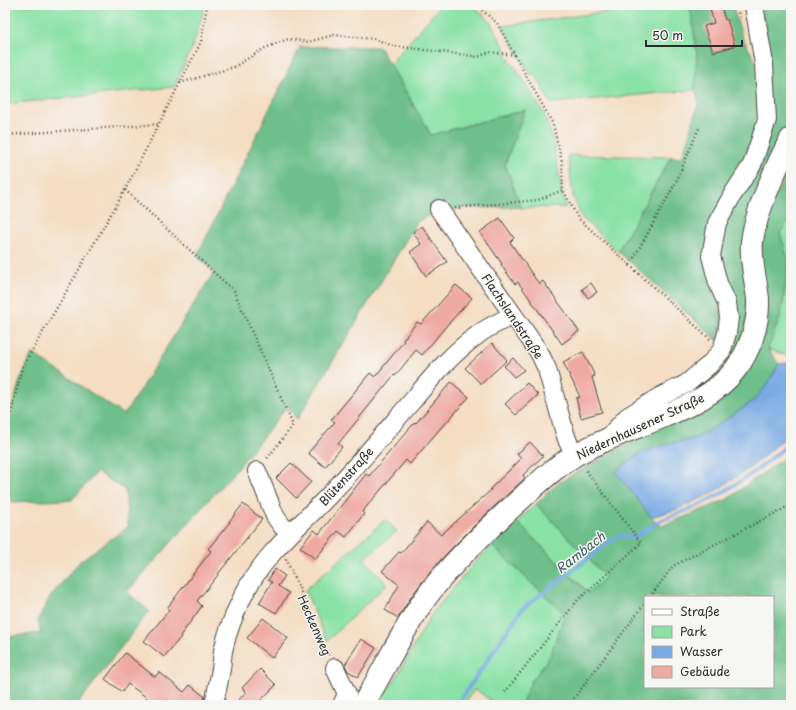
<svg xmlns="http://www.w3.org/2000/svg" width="796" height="710" font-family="'Playpen Sans',sans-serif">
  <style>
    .green { fill: #89e1a6; stroke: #5a8668 }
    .forest { fill: #6ebf8b; stroke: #4c755b; fill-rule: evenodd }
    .water { fill: #79aae4; stroke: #526a88 }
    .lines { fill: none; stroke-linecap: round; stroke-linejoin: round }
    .stream { stroke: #79aae4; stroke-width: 4 }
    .building { fill: #efa9a3 }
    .minor-casing { stroke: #494642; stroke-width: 20 }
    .major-casing { stroke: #494642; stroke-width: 24 }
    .path { stroke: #494642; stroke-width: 2.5; stroke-dasharray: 1 3; stroke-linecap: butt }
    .minor { stroke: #fff; stroke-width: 18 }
    .major { stroke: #fff; stroke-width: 22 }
    .labels { text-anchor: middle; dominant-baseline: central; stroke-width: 3; stroke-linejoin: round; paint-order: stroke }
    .street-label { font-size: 12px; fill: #2b2b2b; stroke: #f6f6f2 }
    .water-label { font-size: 13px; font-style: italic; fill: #46576c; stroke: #f6f6f2 }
  </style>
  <rect width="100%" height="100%" fill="#f6f6f2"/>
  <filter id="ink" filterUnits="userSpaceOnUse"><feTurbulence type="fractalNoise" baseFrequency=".025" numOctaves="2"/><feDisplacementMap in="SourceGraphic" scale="8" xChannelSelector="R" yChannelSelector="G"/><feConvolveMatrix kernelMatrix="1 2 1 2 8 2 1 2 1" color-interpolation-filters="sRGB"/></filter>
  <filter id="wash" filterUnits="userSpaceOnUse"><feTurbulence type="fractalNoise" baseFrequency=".012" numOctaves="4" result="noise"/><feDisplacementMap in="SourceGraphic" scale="16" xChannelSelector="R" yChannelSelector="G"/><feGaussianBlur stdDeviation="0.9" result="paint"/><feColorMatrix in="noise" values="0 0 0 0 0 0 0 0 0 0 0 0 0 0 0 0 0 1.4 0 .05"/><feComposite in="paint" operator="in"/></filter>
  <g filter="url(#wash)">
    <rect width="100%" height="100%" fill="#f4ddc3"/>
    <path class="green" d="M5,5H205L194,43L174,87L5,104Z
      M441,5H472L489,20L508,54L506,56L516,68L543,112L553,139L562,192L566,207L521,208L505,164L525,110L431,135L390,64Z
      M655,5H690L697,54L695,90L551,103L535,74H531L502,26Z
      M568,155L671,157L618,251L582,218L573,197Z
      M791,217V357L768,349L781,315L789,262L780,233Z
      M536,504L606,577L589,593L517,522Z
      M385,520L397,531L364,559L387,584L327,641L305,590Z
      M492,546L565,614L550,656L531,682L521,705H497L475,689L463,705H376L393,683L433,612L476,561Z"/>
    <path class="forest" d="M690,5H732L743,39L761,70L764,118L745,163L712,221L722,308L718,341L618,251L671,157L682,158L699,101L695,90L697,54Z
      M761,5H791V127L775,155L749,313L736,353L706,386L632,423L723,354L716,257L721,225L770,122Z
      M300,47H379L431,135L525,110L505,164L521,207L466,208L433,213L417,222L297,420L288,405L242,463L127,592L149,611L77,705H5V637L41,633L38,620L50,597L80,561L128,527L125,490L97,472L72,500L12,502L5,482V431L20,380L32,353L124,415L214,272L197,256Z
      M791,162V217L780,233L789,262L781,315L768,349L779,364L767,385L753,401L721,423L696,438L663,445L615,472L628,487L651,517L662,526L726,500L791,453V705H521L531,682L550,656L565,614L492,546L517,522L588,593L606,577L536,504L558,483L730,386L761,258L763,233L769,211ZM645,597H773V687H645Z"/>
    <path class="water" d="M787,363L791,365V424L785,438L754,465L711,494L675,510L651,517L628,487L615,472L642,452L663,445L696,438L721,423L753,401L767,385L779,364Z"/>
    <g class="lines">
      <path class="stream" d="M457,705L522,609L619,535L633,538L660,521L695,507L719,495L754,472L789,444L791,438"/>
    </g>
    <g id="blocks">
      <path class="building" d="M721,6L725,20L727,19L735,46L713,52L704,26L714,23L710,9Z
        M500,218L514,238L510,242L539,284L543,281L579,331L562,344L518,282L515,284L501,265L502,264L480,232Z
        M422,226L447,262L426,276L410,252L421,244L413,232Z
        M591,283L597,292L588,298L582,289Z
        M456,285L472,298L447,325L422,355L416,350L395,376L394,375L338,444L342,447L325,467L308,453L335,422L331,420L370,373L375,377L404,341L403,340L417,322L421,324Z
        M492,343L507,360L481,384L465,368Z
        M583,352L595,376L592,377L602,412L581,418L576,398L580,397L563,362Z
        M513,358L524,370L514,377L504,366Z
        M451,382L469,397L445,424H444L410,464L406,460L362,512L364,514L346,537L338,531L315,559L300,547L314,530L319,534L366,474L369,476L415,422L416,423Z
        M527,383L538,395L516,415L505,404Z
        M530,442L543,456L523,475L525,478L480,520L445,555L422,582L411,597L398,618L385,610L399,585L382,571L399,552L401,553L427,522L441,535L491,490L490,489L521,459L517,454Z
        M291,463L311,482L296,498L276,478Z
        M243,504L262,519L218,574V575L197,601L202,606L180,636L181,637L164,657L144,641L169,610L167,608L211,551L208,549L230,522H229Z
        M275,569L285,576L278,586L289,593L276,613L259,603L272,582L268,580Z
        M263,618L288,638L272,658L247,638Z
        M361,639L376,648L358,677L348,671L345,665Z
        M125,653L155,677L159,672L184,692L190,685L205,697L204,699L199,705H174L167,700L163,705H157L128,684L122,692L105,679Z
        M260,669L276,685L256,705H234L246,692L242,688Z"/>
    </g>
  </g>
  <g filter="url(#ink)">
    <use href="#blocks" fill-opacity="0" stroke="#494642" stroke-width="1"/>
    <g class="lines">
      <defs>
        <path id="minor" d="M439,209L530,339L540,354L547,369L564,430L568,442L575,455
          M607,439L627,417L661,396L686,384L709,365L722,350L727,333L729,318L727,303L718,283L711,256L717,223L733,194L752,165L767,120L764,64L754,5
          M257,471L275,516L282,526L291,533
          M335,668L347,694L342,705
          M214,705C216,693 219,681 221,669C222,663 222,657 223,651C227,632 235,612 244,594C266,551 303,524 335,489C362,460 387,430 413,400C433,376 453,352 479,334C489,326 502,321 513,315"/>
        <path id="major" d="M363,705C383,671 400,636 422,603C448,566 481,536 513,506C533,488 552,469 575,455C602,440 633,429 662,417C689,406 716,394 735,370C750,351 759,324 758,299C756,280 750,261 752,242C754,223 761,205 768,188C775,171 782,155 791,139"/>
      </defs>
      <use href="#minor" class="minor-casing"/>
      <use href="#major" class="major-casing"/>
      <path class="path" d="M476,5L497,23L553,124L562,162L563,190L578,218L673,305L711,340
        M736,5L740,19
        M180,83L234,67L265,48L288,39L308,42L334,35L375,39L393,46L473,56L478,57L489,52L515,55
        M5,135L159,124
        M125,190L234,291L293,425L266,460
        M455,208L538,200L563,190
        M630,265L675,184L699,128
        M5,437L22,368L125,190L201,42L207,5
        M286,559L329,655
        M650,597L673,566L791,505
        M505,692L577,601L641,543L585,469
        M569,705L645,603"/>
      <use href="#minor" class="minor"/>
      <use href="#major" class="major"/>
    </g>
  </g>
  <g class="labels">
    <g class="street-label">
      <text transform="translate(513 316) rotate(56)">Flachslandstraße</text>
      <text transform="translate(640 426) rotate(-25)">Niedernhausener Straße</text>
      <text transform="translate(346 476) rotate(-48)">Blütenstraße</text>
      <text transform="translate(315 625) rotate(66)">Heckenweg</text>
    </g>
    <g class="water-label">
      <text transform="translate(580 552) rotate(-38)">Rambach</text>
    </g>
  </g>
  <rect width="796" height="710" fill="none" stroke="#f6f6f2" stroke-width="20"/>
  <rect x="644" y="596" width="130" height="92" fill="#f6f6f2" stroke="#a5a5a2"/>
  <rect x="652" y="609" width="20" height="6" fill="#ffffff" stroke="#a5a5a2"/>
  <text x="680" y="616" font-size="12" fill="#2b2b2b">Straße</text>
  <rect x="652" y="626" width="20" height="12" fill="#89e1a6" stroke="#a5a5a2"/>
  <text x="680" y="636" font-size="12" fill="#2b2b2b">Park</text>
  <rect x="652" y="646" width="20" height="12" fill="#79aae4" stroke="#a5a5a2"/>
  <text x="680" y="656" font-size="12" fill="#2b2b2b">Wasser</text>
  <rect x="652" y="666" width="20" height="12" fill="#efa9a3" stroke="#a5a5a2"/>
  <text x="680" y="676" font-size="12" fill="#2b2b2b">Gebäude</text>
  <path d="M646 40v6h96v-6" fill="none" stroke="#2b2b2b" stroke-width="2"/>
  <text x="652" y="40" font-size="12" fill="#2b2b2b" stroke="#f6f6f2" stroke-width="3" paint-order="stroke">50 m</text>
</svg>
